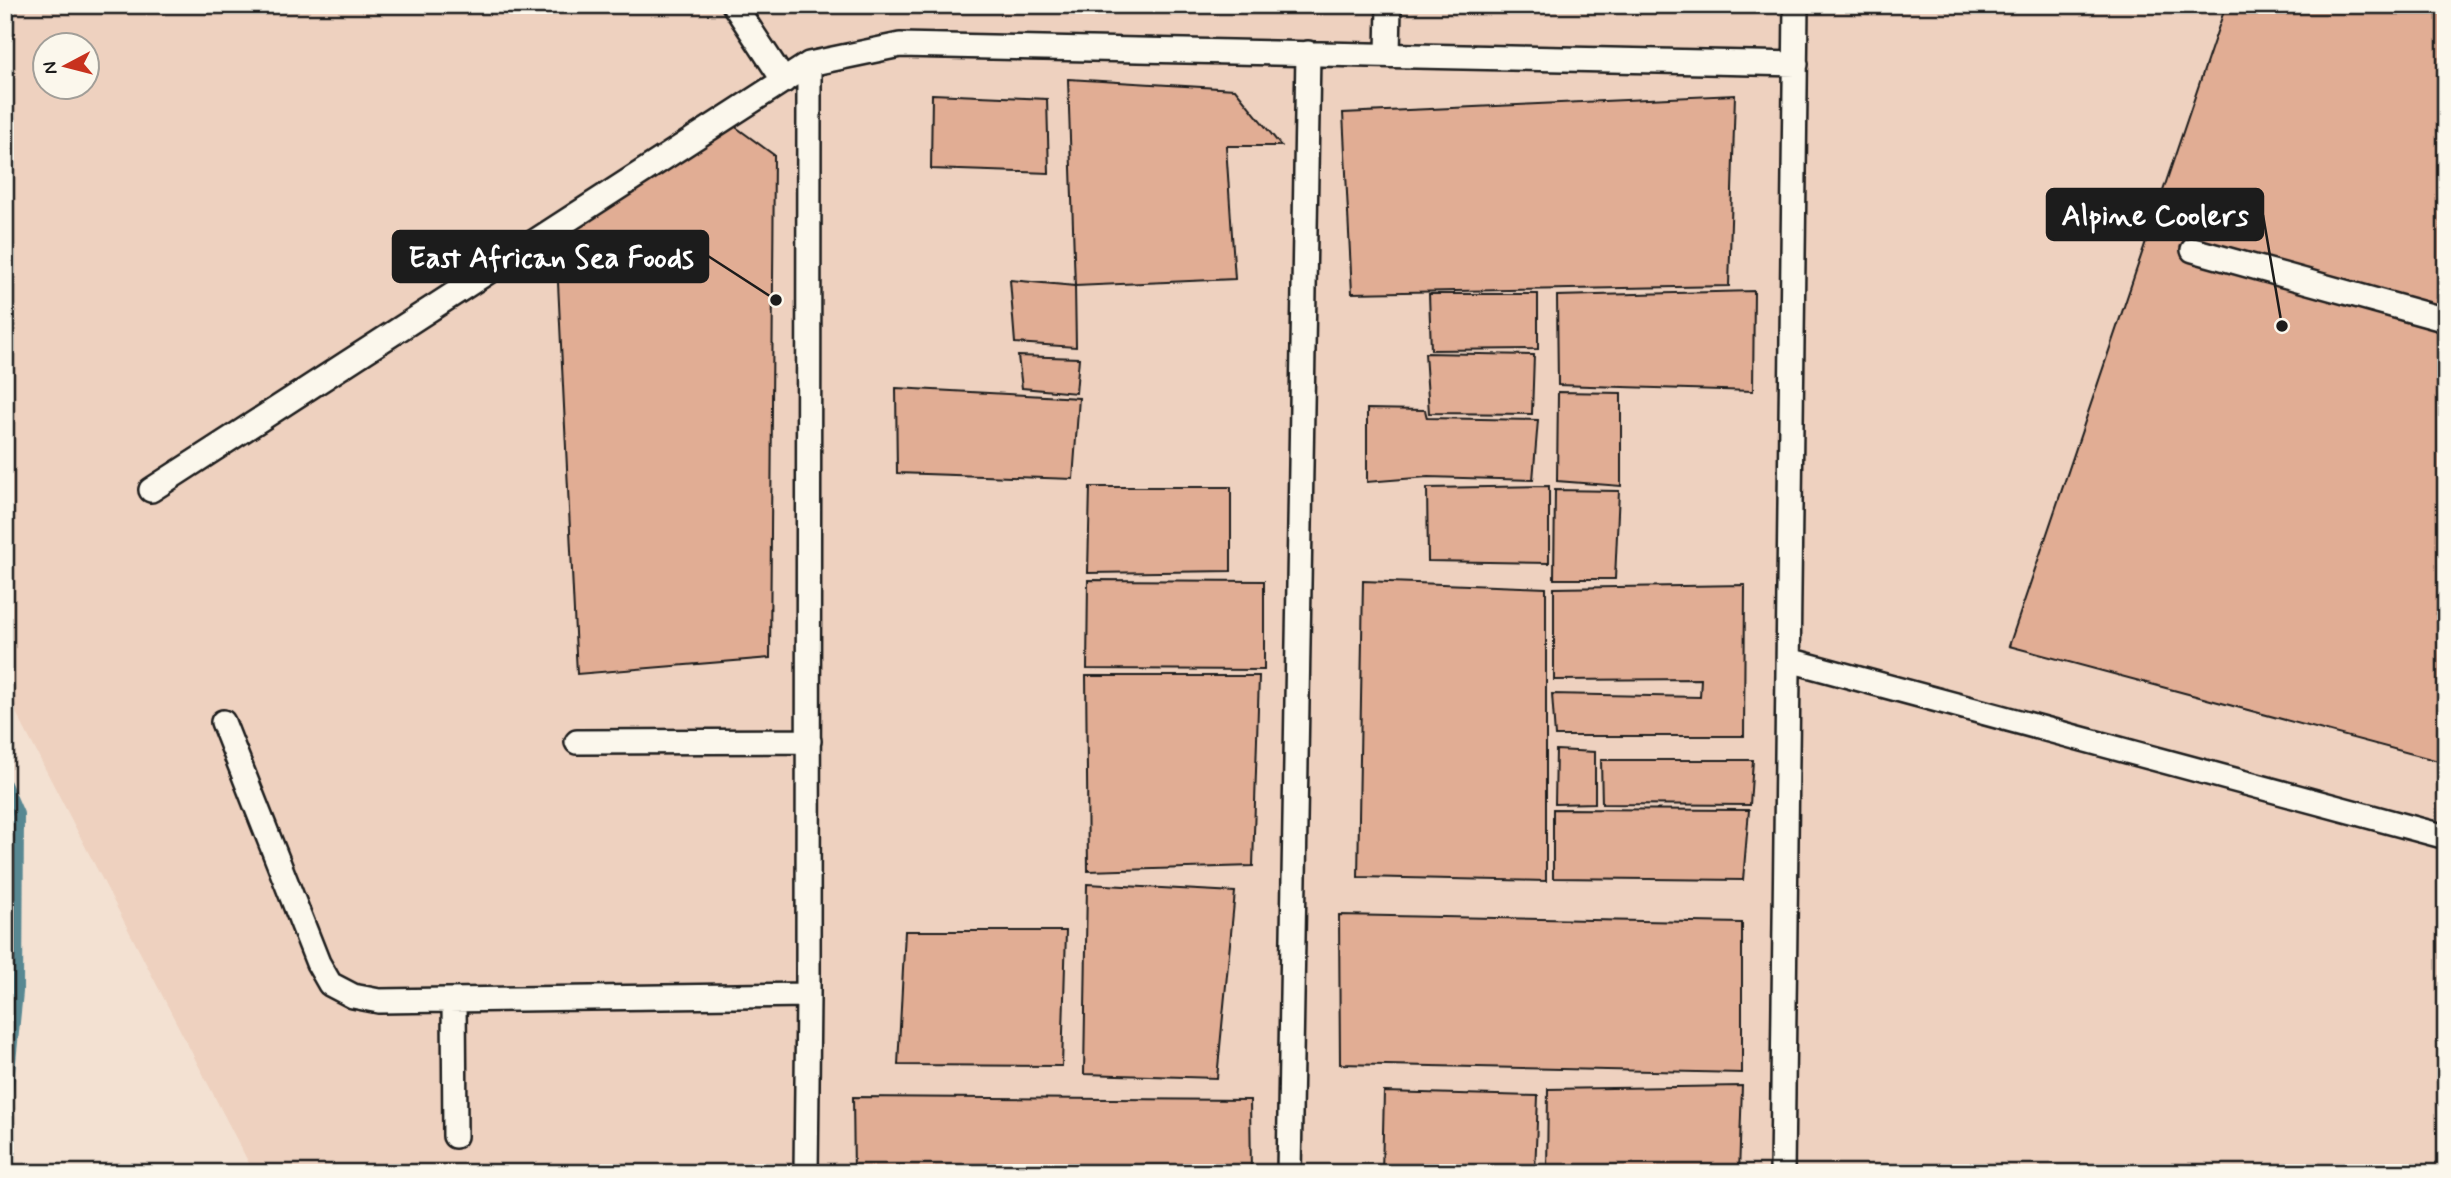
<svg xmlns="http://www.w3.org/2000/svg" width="2451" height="1178" font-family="Mynerve,sans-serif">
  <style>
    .built { fill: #eed1bf; fill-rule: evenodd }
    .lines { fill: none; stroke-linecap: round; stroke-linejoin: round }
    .stream { stroke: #598892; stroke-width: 12 }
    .building { fill: #e1ad94; stroke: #1c1c1c; stroke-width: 2 }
    .service-casing { stroke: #1c1c1c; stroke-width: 28 }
    .service { stroke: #fbf7ec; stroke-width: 23 }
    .leader { fill: none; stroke: #1c1c1c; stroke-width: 2.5 }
    .callout-dot { fill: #1c1c1c; stroke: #fbf7ec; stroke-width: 2.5 }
    .callout { fill: #1c1c1c; stroke: #1c1c1c; stroke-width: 2.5 }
    .callout-label { font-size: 30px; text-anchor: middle; font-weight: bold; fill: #fff }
  </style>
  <rect width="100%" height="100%" fill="#f3e1d2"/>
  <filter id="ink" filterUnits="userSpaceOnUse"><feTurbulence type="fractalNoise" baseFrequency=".0143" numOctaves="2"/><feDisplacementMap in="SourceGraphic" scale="14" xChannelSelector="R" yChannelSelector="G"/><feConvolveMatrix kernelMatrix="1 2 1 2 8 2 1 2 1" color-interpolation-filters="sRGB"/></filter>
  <g filter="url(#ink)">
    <path class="built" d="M5,5H2446V1173H254L5,691ZM46,46H88V88H46Z"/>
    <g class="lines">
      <path class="stream" d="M5,784L18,814L17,992L5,1112"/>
    </g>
    <path class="building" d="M2226,5H2446V763L2009,646Z
      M1068,79L1235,89L1281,146H1226L1235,279L1075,286Z
      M932,94L1047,99L1049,173L931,169Z
      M1735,95L1729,286L1352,293L1343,113Z
      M715,112L774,155L770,658L577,674L555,221Z
      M1010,280L1075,286L1076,347L1015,343Z
      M1754,291L1753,391L1558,385L1557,296Z
      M1429,294H1538V349L1431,350Z
      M1425,353L1534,355L1532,414L1429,413Z
      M1018,356L1079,358L1076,393L1022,388Z
      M896,388L1079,398L1073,479L897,473Z
      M1558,392L1621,393V486L1557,481Z
      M1367,409L1425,410L1427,418L1538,420L1533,480L1428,477L1367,482Z
      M1549,486V563L1428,561L1427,488Z
      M1090,487H1231V571L1088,573Z
      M1555,490L1619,491L1615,579H1554Z
      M1088,580L1264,581V670L1087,669Z
      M1363,581L1546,588V881L1358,877Z
      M1745,585L1744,736H1555L1552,694L1700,697L1701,679L1554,680V588Z
      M1086,676H1259L1253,866L1088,871Z
      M1556,750L1595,752V803L1555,804Z
      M1601,760H1753L1750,805L1602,804Z
      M1553,809L1749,810L1743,880L1553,878Z
      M1087,884L1235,892L1217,1078L1084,1074Z
      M1339,915L1742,923V1073L1340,1064Z
      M905,931H1066L1062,1066L898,1065Z
      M1742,1086L1739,1173H1547L1548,1089Z
      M1384,1092L1538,1096L1535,1173H1382Z
      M853,1097L1250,1100L1251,1173H854Z"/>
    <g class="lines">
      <defs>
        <path id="service" d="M734,5L784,81
          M1388,55L1389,5
          M2193,250L2446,320
          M151,490L809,64L900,45L1796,64
          M1789,660L2446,837
          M223,722L318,963L330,984L353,996L379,1001L808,995
          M577,742L809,741
          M454,1000L455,1136
          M806,1173L808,995L809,64
          M1289,1173L1308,53
          M1782,1173L1796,5"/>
      </defs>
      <use href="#service" class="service-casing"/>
      <use href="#service" class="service"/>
    </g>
  </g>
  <path class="leader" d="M2282 326L2263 215M776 300L708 256"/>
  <g class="callout-dot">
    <circle cx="2282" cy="326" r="7"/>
    <circle cx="776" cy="300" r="7"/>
  </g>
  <g class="callout">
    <rect x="2047" y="189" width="216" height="51" rx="7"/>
    <rect x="393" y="231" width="315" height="51" rx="7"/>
  </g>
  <g class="callout-label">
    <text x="2155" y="225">Alpine Coolers</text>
    <text x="551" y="267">East African Sea Foods</text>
  </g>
  <rect width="2451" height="1178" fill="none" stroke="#fbf7ec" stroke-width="28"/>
  <rect x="14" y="14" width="2423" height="1150" fill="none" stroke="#1c1c1c" stroke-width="2.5" filter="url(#ink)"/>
  <g transform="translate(66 66) rotate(263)"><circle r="33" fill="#fbf7ec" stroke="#a29f99" stroke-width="2"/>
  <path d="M0-5L12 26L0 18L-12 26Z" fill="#c8321e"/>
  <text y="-10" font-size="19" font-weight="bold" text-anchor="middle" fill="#1c1c1c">N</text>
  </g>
</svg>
